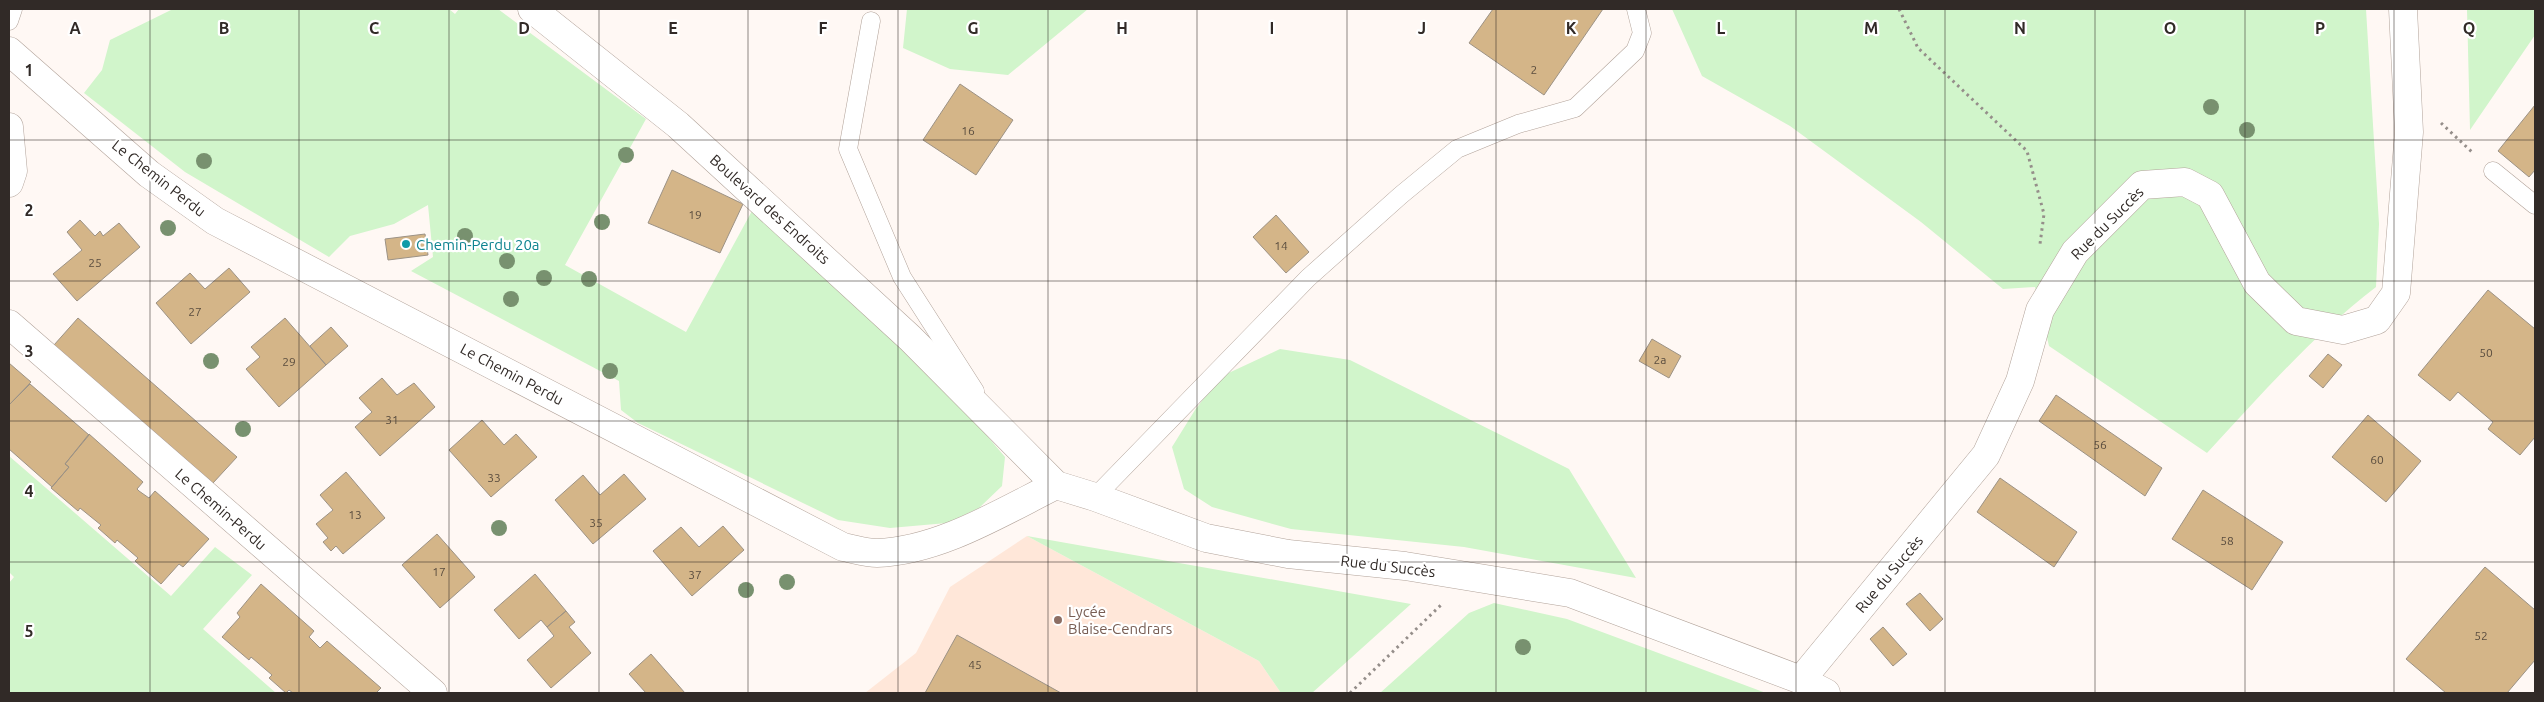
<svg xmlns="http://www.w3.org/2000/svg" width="2544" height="702" font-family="Ubuntu,sans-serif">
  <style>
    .built { fill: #ffe7d9 }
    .green { fill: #d1f5cb }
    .building { fill: #d4b588; stroke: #9c9285 }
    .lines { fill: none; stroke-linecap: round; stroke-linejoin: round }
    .lane-casing { stroke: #b2a39a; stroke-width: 19 }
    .street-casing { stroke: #b2a39a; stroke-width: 29 }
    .path { stroke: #958e8a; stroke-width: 3; stroke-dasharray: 2.5 4; stroke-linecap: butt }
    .lane { stroke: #fff; stroke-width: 18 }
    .street { stroke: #fff; stroke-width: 28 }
    .tree { fill: #78916f }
    .grid { fill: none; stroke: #312a27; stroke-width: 1; stroke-opacity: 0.55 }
    .culture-dot { fill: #0f9aa8; stroke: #fff; stroke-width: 2 }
    .education-dot { fill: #8d6e63; stroke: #fff; stroke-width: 2 }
    .labels { text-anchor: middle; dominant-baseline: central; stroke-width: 4.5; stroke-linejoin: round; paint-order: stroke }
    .number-label { font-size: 12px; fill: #5a4d3f }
    .street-label { font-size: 15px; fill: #312a27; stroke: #fff }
    .culture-label { font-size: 15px; fill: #0d838f; stroke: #fff; text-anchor: start }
    .education-label { font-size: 15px; fill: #785e54; stroke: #fff; text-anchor: start }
    .grid-label { font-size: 16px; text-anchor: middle; font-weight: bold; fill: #312a27; stroke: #fff; stroke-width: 4.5; stroke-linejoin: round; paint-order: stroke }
  </style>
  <rect width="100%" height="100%" fill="#fff8f4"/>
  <path class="built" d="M1027,536L1259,661L1281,693H865L916,653L950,587Z"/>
  <path class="green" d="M173,9H449L455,14L459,9H498L646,119L565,265L686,332L753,209L956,399L1005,457L1002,486L979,508L947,523L890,528L838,520L638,423L621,410L619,381L411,271L433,257L428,205L394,224L350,236L329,257L185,172L84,93L102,70L110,40Z
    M907,9H1088L1008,75L950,69L903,48Z
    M1672,9H2366L2379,224L2376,287C2312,336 2261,395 2207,453L2049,346L2035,287L2003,289L1921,222L1790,126L1702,76Z
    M2467,9H2535V35L2470,130Z
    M1280,349L1350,360L1569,469L1636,578L1464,547L1291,529L1212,507L1184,489L1172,447L1195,410L1220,377Z
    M9,456L171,596L215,547L252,575L203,629L276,693H9V583L14,577L9,572Z
    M1027,536L1411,604L1312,693H1281L1259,661Z
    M1494,603L1567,619L1766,693H1380L1469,613Z"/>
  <path class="building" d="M1493,9H1603L1544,95L1469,43Z
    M960,84L1013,120L976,175L923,140Z
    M2535,105V170L2529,177L2498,151Z
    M672,170L743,204L720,253L648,223Z
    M1276,215L1309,252L1286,273L1253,237Z
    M80,220L95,236L100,231L103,236L119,223L140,247L77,301L53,274L82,250L67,232Z
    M425,234L428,255L388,260L385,239Z
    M229,268L250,292L191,344L156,303L190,273L205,289Z
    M2488,290L2535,329V437L2520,455L2488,429L2493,422L2458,392L2450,401L2418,375Z
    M78,318L237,457L213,483L54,345Z
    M285,318L326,365L279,407L246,369L260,357L251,347Z
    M331,327L348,346L326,365L310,346Z
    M1652,339L1681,356L1669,378L1639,361Z
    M2328,354L2342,365L2323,388L2309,376Z
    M9,363L31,382L9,405Z
    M382,378L397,395L414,383L435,407L380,456L355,427L372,412L359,398Z
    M30,384L89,435L65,464L69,467L52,487L9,449V405Z
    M2056,395L2162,468L2145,496L2039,421Z
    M2368,415L2421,461L2386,502L2332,457Z
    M482,420L504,445L516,434L537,457L491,497L449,450Z
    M89,434L143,482L137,489L139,491L149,498L155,491L209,539L183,567L179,564L161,584L135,561L138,558L117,540L115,543L98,528L101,525L80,508L78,511L51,488L69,467L65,464Z
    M346,472L385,518L343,554L336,546L331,551L323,542L328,538L316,524L333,510L320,495Z
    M624,474L646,499L593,544L555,500L583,475L600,495Z
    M2000,478L2077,532L2054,567L1977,512Z
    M2203,490L2283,542L2252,590L2172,539Z
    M723,526L744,550L692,596L653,551L681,527L699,547Z
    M437,534L475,577L440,608L402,565Z
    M2485,567L2535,610V660L2507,693H2446L2406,659Z
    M535,574L566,611L547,627L541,620L519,639L494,610Z
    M261,584L314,631L309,637L320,648L327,641L381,688L376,693H293L289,690L286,693L269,678L272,675L251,657L249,660L222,637L240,617L237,613Z
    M1920,593L1943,619L1930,631L1906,604Z
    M566,611L575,622L569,627L591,653L551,688L527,660L554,636L547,627Z
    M1883,627L1907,654L1893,666L1870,639Z
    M957,635L1061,693H925Z
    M651,654L685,693H646L629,674Z"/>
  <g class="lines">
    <defs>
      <path id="lane" d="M9,21L13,9
        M871,21L848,149L902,277L975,391
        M2493,171L2535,205
        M1095,497L1308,278L1401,195L1457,149L1518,124L1575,108L1635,51L1642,33L1636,9"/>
      <path id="street" d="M532,9L678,125L910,338L1056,485L1095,497L1206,538L1288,554L1405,566L1570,593L1801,680L1826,693
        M9,51L149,174L215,221L843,547C854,549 866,553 877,553C939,551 1002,512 1056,485
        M9,127L13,171L9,183
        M9,324L433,693
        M1801,680L1986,455L2020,381L2040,310L2075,252L2142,185L2185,182L2210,195L2257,283L2296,321L2343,330L2377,320L2396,293L2409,132L2403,9"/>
    </defs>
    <use href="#lane" class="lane-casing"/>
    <use href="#street" class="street-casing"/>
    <path class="path" d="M1899,9L1918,48L2027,151L2044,214L2040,244
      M2441,123L2473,153
      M1350,693L1441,605"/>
    <use href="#lane" class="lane"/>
    <use href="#street" class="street"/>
  </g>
  <g class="tree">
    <circle cx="2211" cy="107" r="8"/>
    <circle cx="2247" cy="130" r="8"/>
    <circle cx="626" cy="155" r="8"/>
    <circle cx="204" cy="161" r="8"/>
    <circle cx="602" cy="222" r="8"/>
    <circle cx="168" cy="228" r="8"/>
    <circle cx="465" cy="236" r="8"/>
    <circle cx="507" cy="261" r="8"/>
    <circle cx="544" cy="278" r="8"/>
    <circle cx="589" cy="279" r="8"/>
    <circle cx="511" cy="299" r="8"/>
    <circle cx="211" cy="361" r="8"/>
    <circle cx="610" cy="371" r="8"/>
    <circle cx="243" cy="429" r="8"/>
    <circle cx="499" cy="528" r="8"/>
    <circle cx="787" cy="582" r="8"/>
    <circle cx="746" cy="590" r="8"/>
    <circle cx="1523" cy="647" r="8"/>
  </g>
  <path class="grid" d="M150,9V693M299,9V693M449,9V693M599,9V693M748,9V693M898,9V693M1048,9V693M1197,9V693M1347,9V693M1496,9V693M1646,9V693M1796,9V693M1945,9V693M2095,9V693M2245,9V693M2394,9V693M9,140H2535M9,281H2535M9,421H2535M9,562H2535"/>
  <circle class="culture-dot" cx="406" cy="244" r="5"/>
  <circle class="education-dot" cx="1058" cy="620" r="5"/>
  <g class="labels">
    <g class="number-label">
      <text x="1534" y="69">2</text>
      <text x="968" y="130">16</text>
      <text x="695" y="214">19</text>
      <text x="1281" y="245">14</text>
      <text x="95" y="262">25</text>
      <text x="195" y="311">27</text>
      <text x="2486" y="352">50</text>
      <text x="1660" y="359">2a</text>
      <text x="289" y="361">29</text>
      <text x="392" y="419">31</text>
      <text x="2100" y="444">56</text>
      <text x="2377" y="459">60</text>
      <text x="494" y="477">33</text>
      <text x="355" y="514">13</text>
      <text x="596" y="522">35</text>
      <text x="2227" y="540">58</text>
      <text x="439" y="571">17</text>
      <text x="695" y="574">37</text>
      <text x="2481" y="635">52</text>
      <text x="975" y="664">45</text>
    </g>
    <g class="street-label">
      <text transform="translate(159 178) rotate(38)">Le Chemin Perdu</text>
      <text transform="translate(770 209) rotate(42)">Boulevard des Endroits</text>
      <text transform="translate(2107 223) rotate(-45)">Rue du Succès</text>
      <text transform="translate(512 374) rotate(28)">Le Chemin Perdu</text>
      <text transform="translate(221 509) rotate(41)">Le Chemin-Perdu</text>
      <text transform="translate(1388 566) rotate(7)">Rue du Succès</text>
      <text transform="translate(1889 574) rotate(-50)">Rue du Succès</text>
    </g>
    <g class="culture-label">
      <text x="416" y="244">Chemin-Perdu 20a</text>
    </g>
    <g class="education-label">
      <text x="1068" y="611">Lycée<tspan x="1068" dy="17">Blaise-Cendrars</tspan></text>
    </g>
  </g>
  <g class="grid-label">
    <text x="75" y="34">A</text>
    <text x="224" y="34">B</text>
    <text x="374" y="34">C</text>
    <text x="524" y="34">D</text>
    <text x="673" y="34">E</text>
    <text x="823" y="34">F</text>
    <text x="973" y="34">G</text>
    <text x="1122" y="34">H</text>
    <text x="1272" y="34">I</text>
    <text x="1422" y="34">J</text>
    <text x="1571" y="34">K</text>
    <text x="1721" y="34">L</text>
    <text x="1871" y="34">M</text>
    <text x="2020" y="34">N</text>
    <text x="2170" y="34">O</text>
    <text x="2320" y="34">P</text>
    <text x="2469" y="34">Q</text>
    <text x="29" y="76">1</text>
    <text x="29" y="216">2</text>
    <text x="29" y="357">3</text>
    <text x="29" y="497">4</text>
    <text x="29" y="637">5</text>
  </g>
  <rect width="2544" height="702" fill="none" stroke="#312a27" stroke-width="20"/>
</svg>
